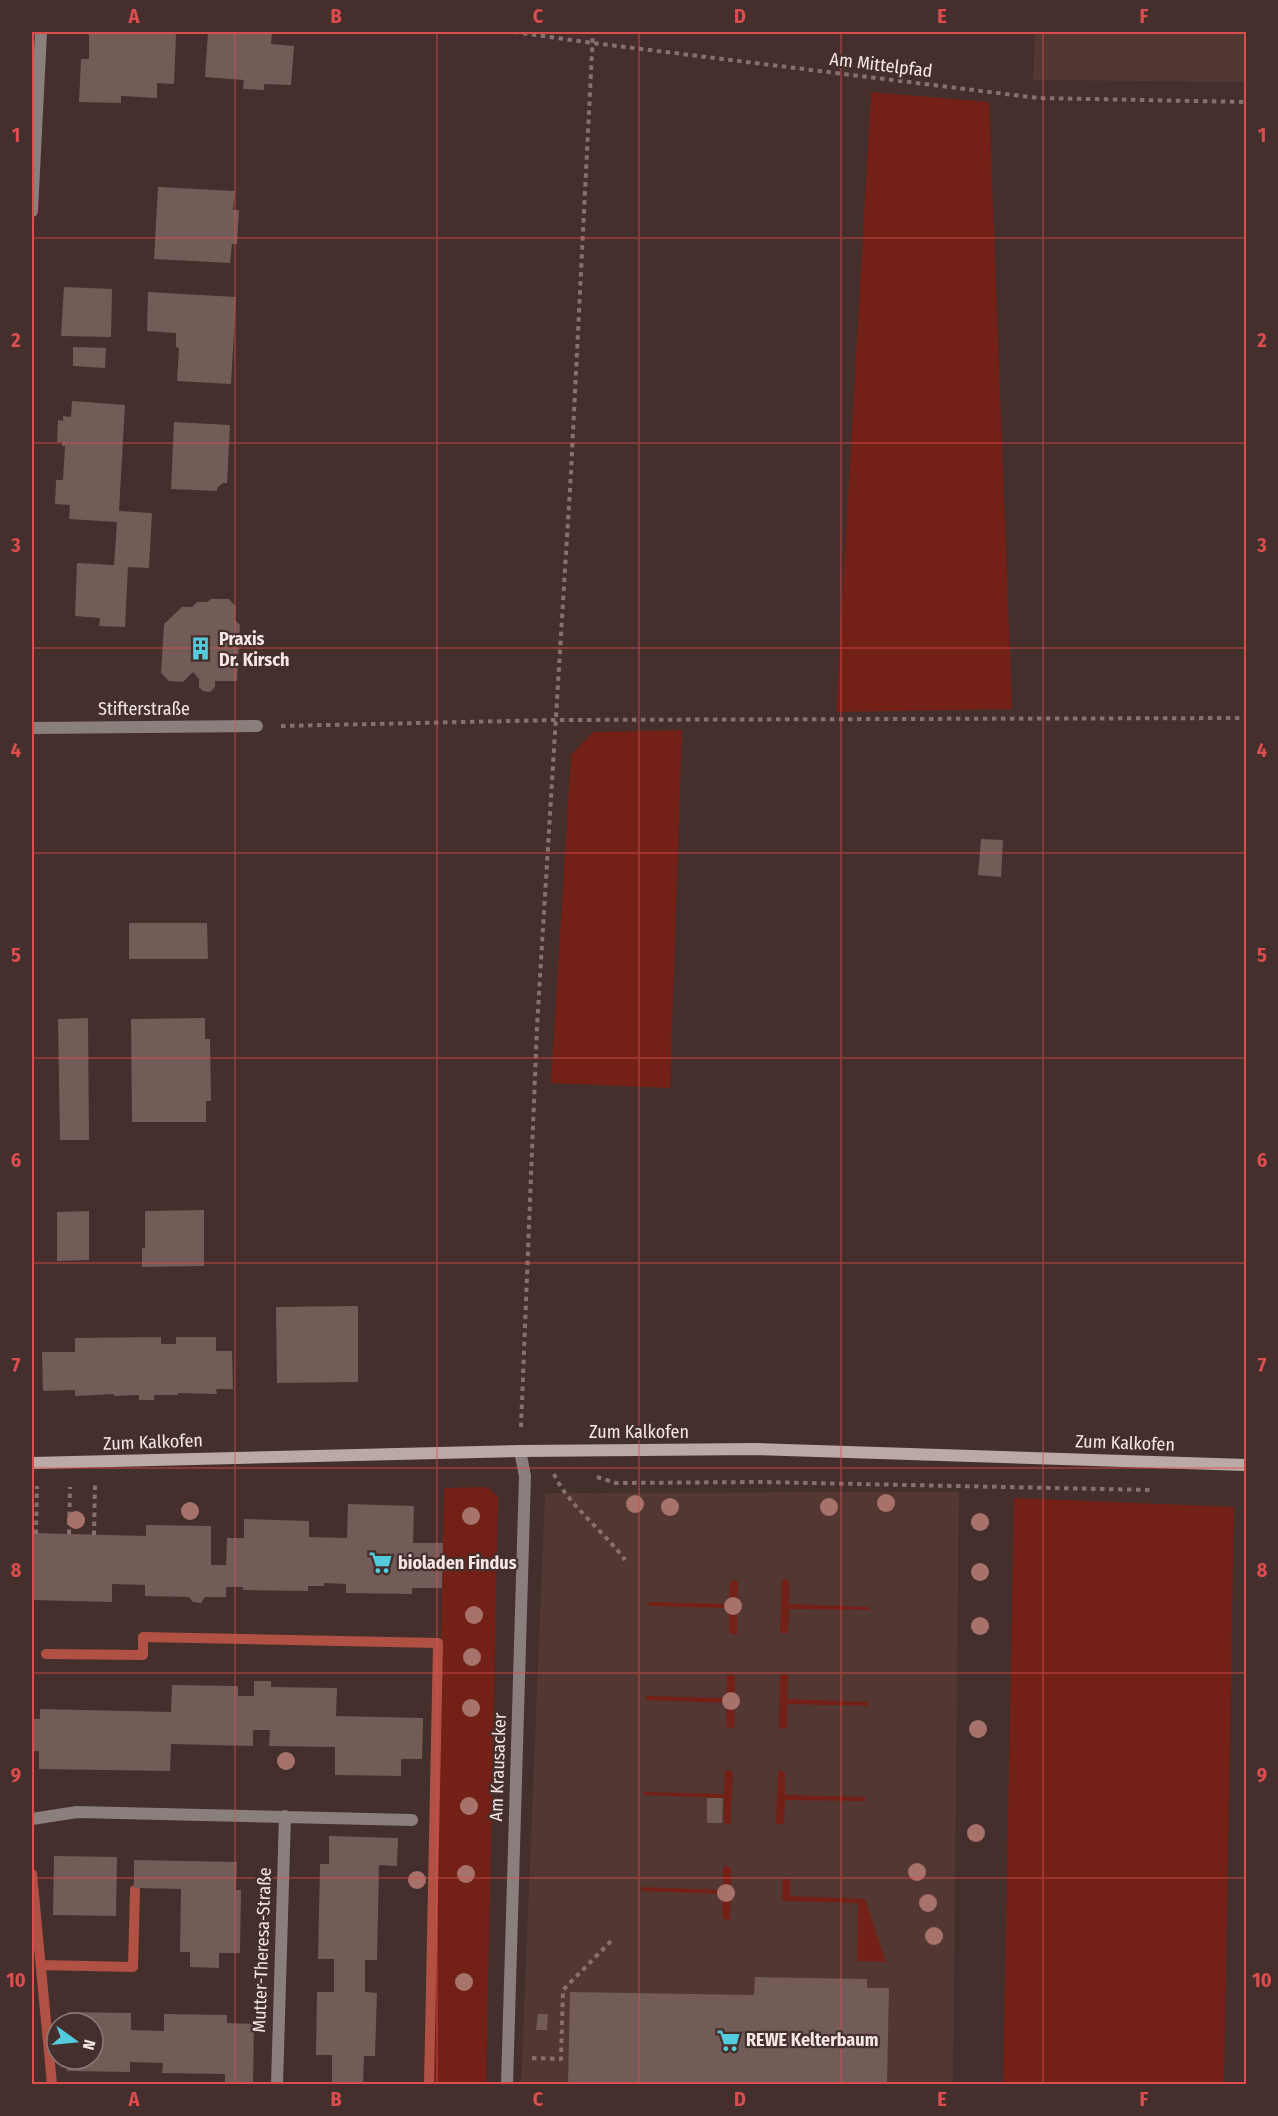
<svg xmlns="http://www.w3.org/2000/svg" width="1278" height="2116" font-family="'Fira Sans Condensed',sans-serif">
  <style>
    .built { fill: #533732 }
    .green { fill: #732017 }
    .lines { fill: none; stroke-linecap: round; stroke-linejoin: round }
    .stream { stroke: #b15144; stroke-width: 10 }
    .building { fill: #735b57 }
    .path { stroke: #85726f; stroke-width: 4; stroke-dasharray: 4.5 4.5; stroke-linecap: butt }
    .lane { stroke: #8b7f7d; stroke-width: 12 }
    .street { stroke: #8b7f7d; stroke-width: 12 }
    .secondary { stroke: #bba9a6; stroke-width: 12 }
    .tree { fill: #a6726a }
    .grid { fill: none; stroke: #dc4e4e; stroke-width: 1.5; stroke-opacity: 0.55 }
    .labels { text-anchor: middle; dominant-baseline: central; stroke-width: 4.5; stroke-linejoin: round; paint-order: stroke }
    .street-label { font-size: 18px; fill: #f5e6e4; stroke: #442f2c }
    .poi-label { font-size: 18px; font-weight: bold; fill: #f5e6e4; stroke: #442f2c; text-anchor: start }
    .neatline { fill: none; stroke: #dc4e4e; stroke-width: 2 }
    .grid-label { font-size: 20px; text-anchor: middle; font-weight: bold; fill: #dc4e4e }
  </style>
  <rect width="100%" height="100%" fill="#442f2c"/>
  <path class="built" d="M1035,32H1246V82L1033,80Z
    M959,1492L953,2084H521L545,1493Z"/>
  <path class="green" d="M871,92L989,102L1012,709L836,712Z
    M682,730L670,1088L551,1083L571,755L593,732Z
    M487,1487L498,1497L486,2084H432L444,1488Z
    M1014,1498L1234,1507L1224,2084H1003Z
    M785,1579L789,1581V1604L869,1607L870,1610L789,1609L788,1633H782L780,1632L782,1581Z
    M734,1580L738,1582L737,1634L735,1635L729,1633V1608L648,1606L649,1602L729,1604L730,1582Z
    M731,1674L735,1676L734,1728L726,1727V1703L646,1700V1696L726,1698L727,1676Z
    M784,1674L788,1676L787,1699L867,1702L868,1706L787,1704V1728L780,1729L779,1727L780,1676Z
    M729,1770L733,1772L730,1824L724,1823V1798L643,1795V1792L724,1794L725,1771Z
    M779,1770L785,1772V1795L865,1797L866,1801L785,1800L784,1824H778L776,1823L778,1772Z
    M727,1866L731,1868L730,1919L728,1920L722,1918V1894L641,1891L642,1887L723,1890V1867Z
    M786,1879L790,1880V1896L865,1899L886,1962L857,1961L858,1903L785,1901L782,1899V1880Z"/>
  <g class="lines">
    <path class="stream" d="M46,1654L143,1655V1637L438,1643L429,2084
      M32,1874L52,2084
      M42,1965L133,1967L135,1890"/>
  </g>
  <path class="building" d="M84,32L137,33L138,32H153V33L176,34L174,84L157,83V98L121,96V103L79,102L81,59H89V35Z
    M208,32H272L271,44L294,46L291,85L264,84V90L243,89L244,80L205,77Z
    M158,187L235,191L233,210H239L237,244H232L230,263L154,259Z
    M64,287L112,289L111,337L61,336Z
    M148,292L236,297L231,384L177,381L179,348L176,347V333L147,331Z
    M73,347L106,348L105,368L73,366Z
    M72,401L125,405L119,511L152,513L149,568L128,567L125,627L99,626L100,618L75,616L77,563L114,565L117,522L69,519L70,505L55,504L56,480H63L65,446H62V442H57L58,420L63,421V416L71,417Z
    M174,422L230,425L227,483H223L217,488V491L171,489Z
    M211,599H229L236,607L235,620L240,625L237,681H215V687L210,692L203,691L199,687V679L193,672L183,682L169,681L161,673L164,624L182,607H192L197,602H207Z
    M981,839L1003,840L1001,877L978,875Z
    M129,923H207L208,959H129Z
    M88,1018L89,1140H60L58,1019Z
    M205,1018V1039H210L211,1101H206V1122H132L131,1019Z
    M204,1210V1266L142,1267V1248H145V1211Z
    M89,1211V1260L57,1261V1212Z
    M358,1306V1382L277,1383L276,1307Z
    M161,1337V1344H176V1337H216V1351H232L233,1389H216L217,1394L178,1393V1395H154V1400H139V1395L114,1396V1394L75,1396V1390L43,1391L42,1352H75V1338Z
    M348,1504L414,1506L413,1543H443L442,1588H412V1594L346,1593V1584L324,1583V1586H308V1591L243,1590V1587H226V1597H205L201,1603L193,1602L189,1597L145,1596V1585L112,1584V1602L32,1600V1533L146,1536V1525L211,1526V1565H226L227,1538H244V1519L309,1521V1537L347,1538Z
    M254,1681H271V1687L337,1688L336,1716L423,1718L422,1759H401V1776L335,1775V1747L269,1746L270,1730H253V1746L171,1744L170,1771L39,1769V1751H32V1719H40V1709L171,1712L172,1685L238,1686V1696H254Z
    M707,1798H723L722,1823H707Z
    M329,1836L398,1838L397,1866L379,1865L377,1960H365V1992L377,1993L375,2056H364L363,2084H332V2055H316L317,1992H334V1959H318L320,1864H329Z
    M54,1856L117,1857L116,1916L53,1915Z
    M134,1860L237,1862L236,1890H241L240,1953H219V1968L190,1967V1952H180L181,1889L134,1888Z
    M755,1977L867,1979V1988H889L887,2084H568L570,1992L754,1995Z
    M68,2012L131,2013V2030L164,2031V2014L227,2015V2023L254,2024L253,2084H225V2074L162,2073L163,2063L130,2062V2072L67,2071V2059H93V2023H68Z
    M538,2014H548L547,2030H536Z"/>
  <g class="lines">
    <path class="path" d="M514,32L593,43L1038,98L1246,102
      M281,726L555,720L1246,718
      M521,1427L537,1026L571,472L593,32
      M554,1474C567,1504 605,1532 625,1560
      M597,1477L616,1483L762,1482L1150,1490
      M36,1534L37,1486
      M69,1534L70,1487
      M94,1535L95,1484
      M532,2058L561,2059L563,1990L613,1939"/>
    <path class="lane" d="M32,728L257,726"/>
    <path class="street" d="M32,211L41,32
      M32,1819L77,1812L412,1820
      M277,2084L285,1816
      M507,2084L525,1476L520,1451"/>
    <path class="secondary" d="M32,1463L520,1451L758,1449L1246,1465"/>
  </g>
  <g class="tree">
    <circle cx="886" cy="1503" r="9"/>
    <circle cx="635" cy="1504" r="9"/>
    <circle cx="670" cy="1507" r="9"/>
    <circle cx="829" cy="1507" r="9"/>
    <circle cx="190" cy="1511" r="9"/>
    <circle cx="471" cy="1516" r="9"/>
    <circle cx="76" cy="1520" r="9"/>
    <circle cx="980" cy="1522" r="9"/>
    <circle cx="980" cy="1572" r="9"/>
    <circle cx="733" cy="1606" r="9"/>
    <circle cx="474" cy="1615" r="9"/>
    <circle cx="980" cy="1626" r="9"/>
    <circle cx="472" cy="1657" r="9"/>
    <circle cx="731" cy="1701" r="9"/>
    <circle cx="471" cy="1708" r="9"/>
    <circle cx="978" cy="1729" r="9"/>
    <circle cx="286" cy="1761" r="9"/>
    <circle cx="469" cy="1806" r="9"/>
    <circle cx="976" cy="1833" r="9"/>
    <circle cx="917" cy="1872" r="9"/>
    <circle cx="466" cy="1874" r="9"/>
    <circle cx="417" cy="1880" r="9"/>
    <circle cx="726" cy="1893" r="9"/>
    <circle cx="928" cy="1903" r="9"/>
    <circle cx="934" cy="1936" r="9"/>
    <circle cx="464" cy="1982" r="9"/>
  </g>
  <path class="grid" d="M235,32V2084M437,32V2084M639,32V2084M841,32V2084M1043,32V2084M32,238H1246M32,443H1246M32,648H1246M32,853H1246M32,1058H1246M32,1263H1246M32,1468H1246M32,1673H1246M32,1878H1246"/>
  <defs>
    <symbol id="building-bare" viewBox="-9 -9 18 18"><path d="M-4-6H4V6H1V3H-1V6H-4ZM-2.5-4.3h1.7v1.8h-1.7ZM.8-4.3h1.7v1.8H.8ZM-2.5-1h1.7V.8h-1.7ZM.8-1h1.7V.8H.8Z" fill="#54cadd" stroke="#442f2c" stroke-width="2.5" paint-order="stroke"/></symbol>
    <symbol id="supermarket-bare" viewBox="-9 -9 18 18"><path d="M-6-5.5h2.5l.6 2H6L4.5 2H-2.5L-4.4-4H-6ZM-1.5 3.2a1.3 1.3 0 1 0 .1 0ZM3 3.2a1.3 1.3 0 1 0 .1 0Z" fill="#54cadd" stroke="#442f2c" stroke-width="2.5" paint-order="stroke"/></symbol>
  </defs>
  <g fill-rule="evenodd">
    <use href="#building-bare" x="184" y="632" width="33" height="33"/>
    <use href="#supermarket-bare" x="364" y="1546" width="33" height="33"/>
    <use href="#supermarket-bare" x="712" y="2024" width="33" height="33"/>
  </g>
  <g class="labels">
    <g class="street-label">
      <text transform="translate(881 65) rotate(7)">Am Mittelpfad</text>
      <text x="144" y="709">Stifterstraße</text>
      <text x="639" y="1432">Zum Kalkofen</text>
      <text transform="translate(153 1442) rotate(-2)">Zum Kalkofen</text>
      <text transform="translate(1125 1443) rotate(2)">Zum Kalkofen</text>
      <text transform="translate(498 1767) rotate(-88)">Am Krausacker</text>
      <text transform="translate(262 1950) rotate(-88)">Mutter-Theresa-Straße</text>
    </g>
    <g class="poi-label">
      <text x="219" y="639">Praxis<tspan x="219" dy="21">Dr. Kirsch</tspan></text>
      <text x="398" y="1563">bioladen Findus</text>
      <text x="746" y="2040">REWE Kelterbaum</text>
    </g>
  </g>
  <rect width="1278" height="2116" fill="none" stroke="#442f2c" stroke-width="66"/>
  <g transform="translate(75 2041) rotate(105)"><circle r="28" fill="#442f2c" stroke="#8b7876" stroke-width="1.5"/>
  <path d="M0-4.5L10 22L0 15L-10 22Z" fill="#54cadd"/>
  <text y="-9" font-size="16" font-weight="bold" text-anchor="middle" fill="#f5e6e4">N</text>
  </g>
  <rect x="33" y="33" width="1212" height="2050" class="neatline"/>
  <g class="grid-label">
    <text x="134" y="23">A</text>
    <text x="336" y="23">B</text>
    <text x="538" y="23">C</text>
    <text x="740" y="23">D</text>
    <text x="942" y="23">E</text>
    <text x="1144" y="23">F</text>
    <text x="16" y="142">1</text>
    <text x="1262" y="142">1</text>
    <text x="16" y="347">2</text>
    <text x="1262" y="347">2</text>
    <text x="16" y="552">3</text>
    <text x="1262" y="552">3</text>
    <text x="16" y="757">4</text>
    <text x="1262" y="757">4</text>
    <text x="16" y="962">5</text>
    <text x="1262" y="962">5</text>
    <text x="16" y="1167">6</text>
    <text x="1262" y="1167">6</text>
    <text x="16" y="1372">7</text>
    <text x="1262" y="1372">7</text>
    <text x="16" y="1577">8</text>
    <text x="1262" y="1577">8</text>
    <text x="16" y="1782">9</text>
    <text x="1262" y="1782">9</text>
    <text x="16" y="1987">10</text>
    <text x="1262" y="1987">10</text>
    <text x="134" y="2106">A</text>
    <text x="336" y="2106">B</text>
    <text x="538" y="2106">C</text>
    <text x="740" y="2106">D</text>
    <text x="942" y="2106">E</text>
    <text x="1144" y="2106">F</text>
  </g>
</svg>
